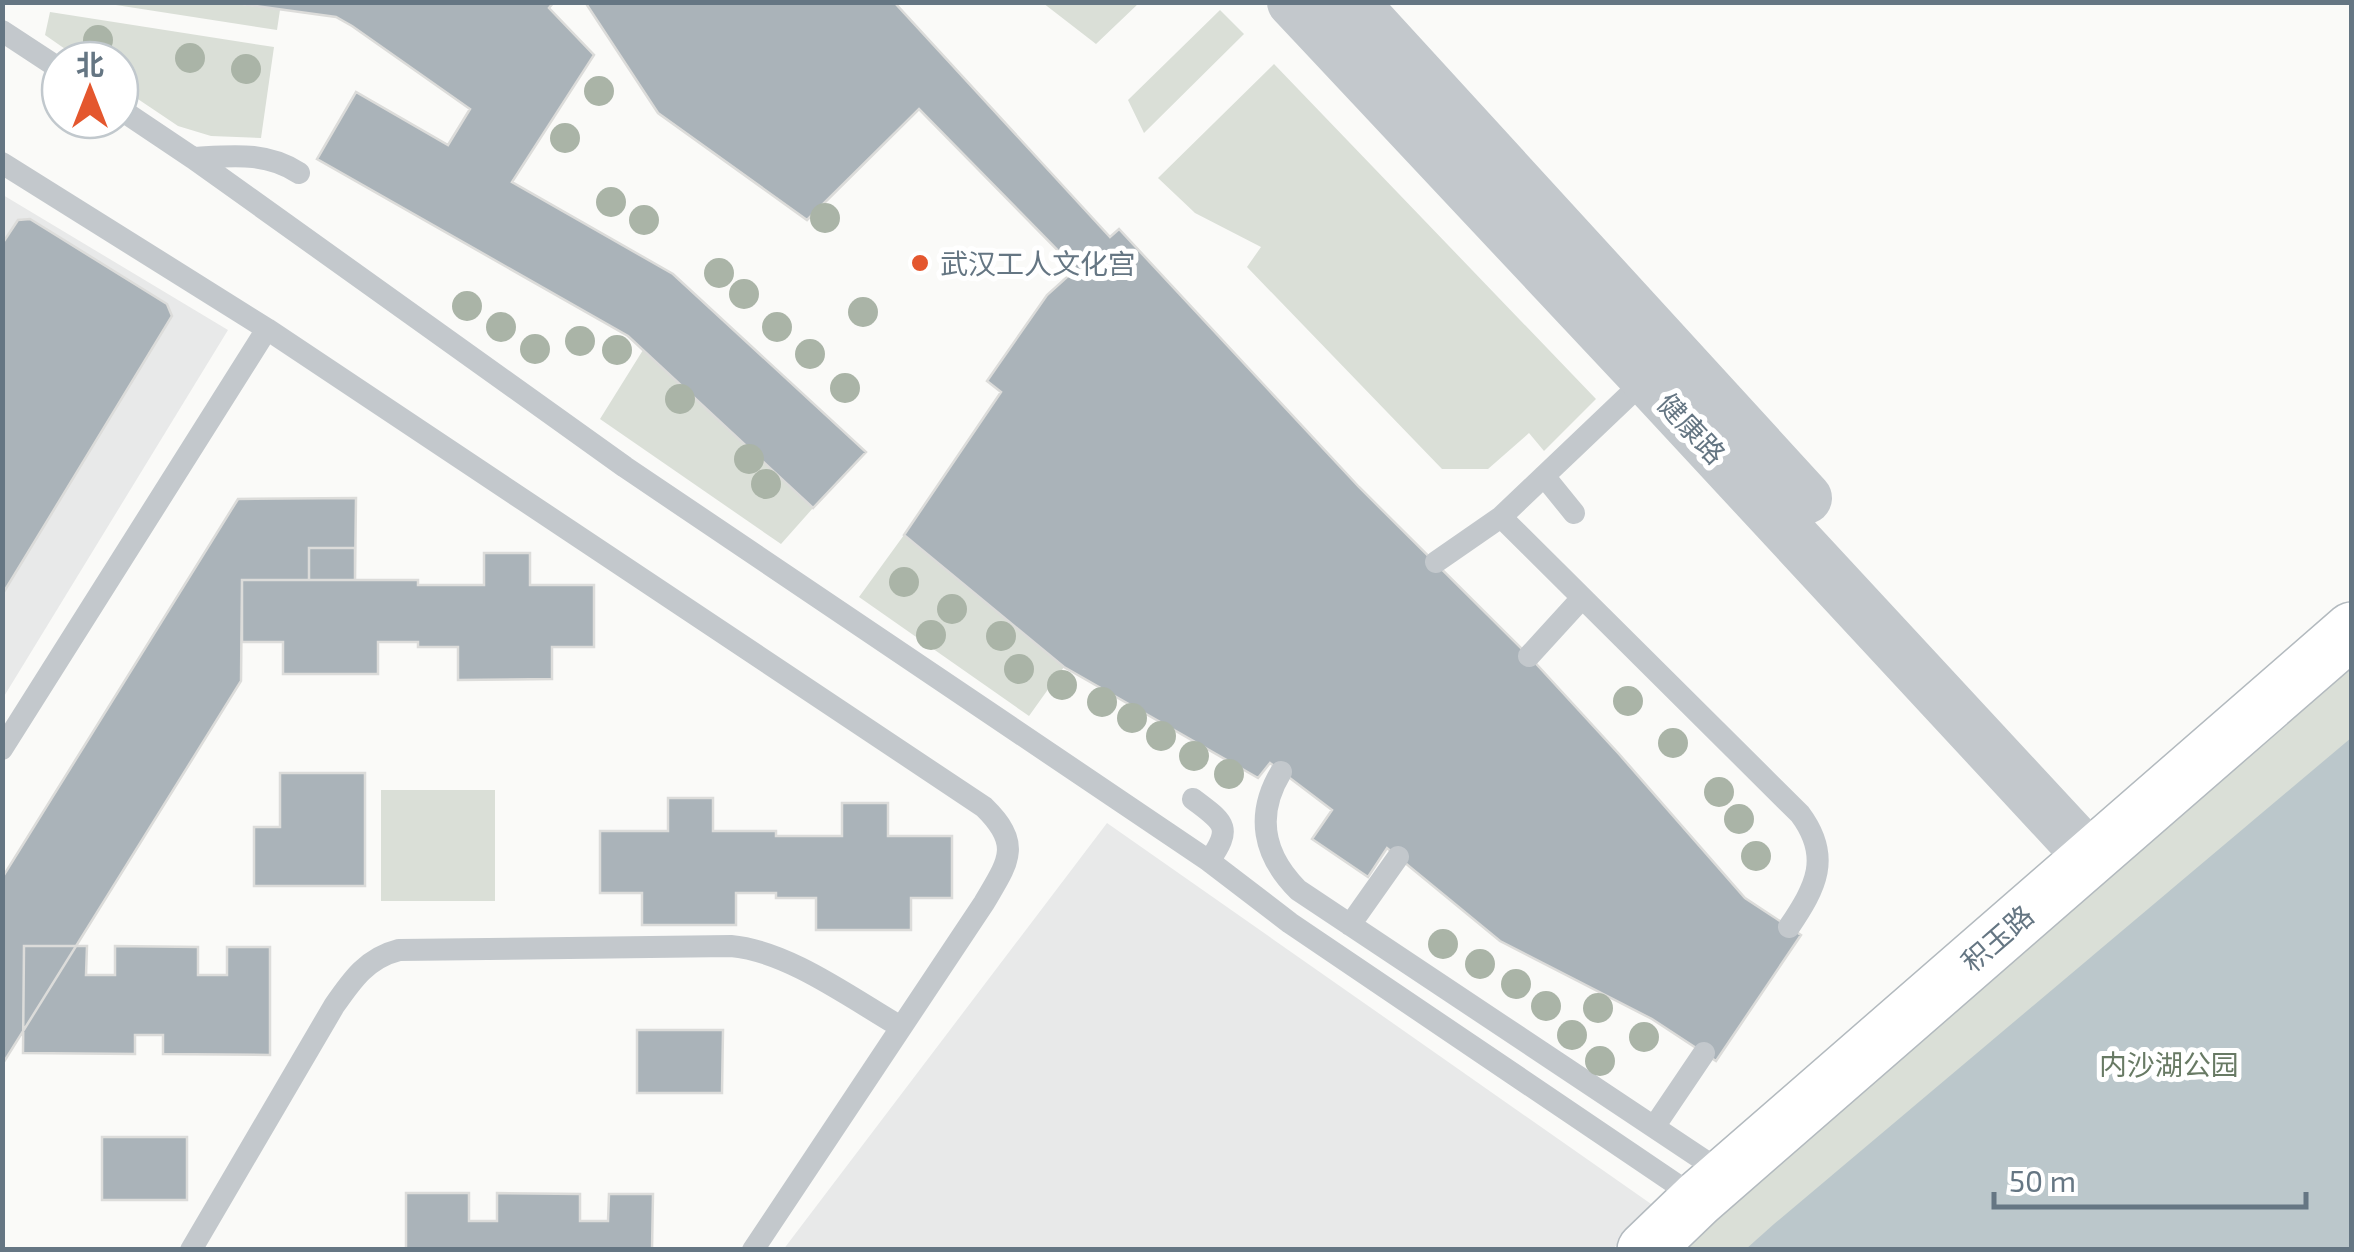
<svg xmlns="http://www.w3.org/2000/svg" width="2354" height="1252" font-family="'Exo 2','Noto Sans SC',sans-serif">
  <style>
    .built { fill: #e8e9e9 }
    .green { fill: #dadfd7 }
    .water { fill: #bbc7cb }
    .building { fill: #aab3b9; stroke: #dcdcda; stroke-width: 2.5 }
    .lines { fill: none; stroke-linecap: round; stroke-linejoin: round }
    .secondary-casing { stroke: #b3babf; stroke-width: 58 }
    .service { stroke: #c3c8cc; stroke-width: 22 }
    .tertiary { stroke: #c3c8cc; stroke-width: 52 }
    .secondary { stroke: #fff; stroke-width: 55 }
    .tree { fill: #aab4a7 }
    .poi-dot { fill: #e4572e; stroke: #fff; stroke-width: 4 }
    .labels { text-anchor: middle; dominant-baseline: central; stroke-width: 10; stroke-linejoin: round; paint-order: stroke }
    .poi-label { font-size: 28px; fill: #657683; stroke: #fff; text-anchor: start }
    .street-label { font-size: 28px; fill: #657683; stroke: #fff }
    .park-label { font-size: 28px; fill: #687a64; stroke: #fff }
  </style>
  <rect width="100%" height="100%" fill="#fafaf8"/>
  <path class="built" d="M3,195L228,330L3,698Z
    M1107,823L1654,1206L1612,1250H783Z"/>
  <path class="green" d="M227,3L280,10L277,30L103,3Z
    M1043,3H1139L1096,44Z
    M1220,10L1244,34L1144,133L1128,100Z
    M50,12L274,47L261,138L211,136L178,126L120,87V60H81L45,35Z
    M1274,64L1596,399L1544,451L1529,433L1488,469H1442L1247,267L1261,247L1195,213L1158,178Z
    M643,350L813,508L781,544L600,419Z
    M904,535L1064,667L1029,716L859,597Z
    M2351,666V1249L1678,1250Z
    M381,790H495V901H381Z"/>
  <path class="water" d="M2351,738V1249H1746L1774,1224Z"/>
  <path class="building" d="M227,2H554L549,8L594,55L512,182L673,274L866,452L813,508L628,336L317,159L356,92L448,145L470,109L352,26L336,17Z
    M585,2H894L1110,237L1119,229L1359,487L1529,656L1619,754L1745,898L1801,935L1716,1061L1652,1019L1500,941L1387,848L1368,877L1312,839L1332,810L1270,763L1258,778L1064,667L904,535L1001,392L987,381L1047,295L1076,269L919,109L807,220L658,113Z
    M30,219L167,304L172,316L2,595V244L18,220Z
    M356,498L355,580H242L241,681L2,1065V878L238,499Z
    M309,548H355V580H418V585H484V553H530V585H594V647H552V679L458,680V647H418V642H378V674H283V642H242V580H309Z
    M280,773H365V886H254V827H280Z
    M668,798H713V831H776V836H842V803H888V836H952V898H911V930H816V898H776V893H736V925H642V893H600V831H668Z
    M24,946H87L86,975H115V946L198,947V975H227V947H270V1055L163,1054V1035H135V1054L23,1053Z
    M637,1030H723L722,1093H637Z
    M102,1137H187V1200H102Z
    M406,1193H469V1221H497V1193L580,1194V1221H608L609,1194H653L652,1250H406Z"/>
  <g class="lines">
    <defs>
      <path id="secondary" d="M1645,1250L1698,1199L2352,630"/>
    </defs>
    <use href="#secondary" class="secondary-casing"/>
    <path class="service" d="M2,31L60,69
      M120,109L193,158L625,467L1209,861L1290,923L1698,1199
      M193,158C231,156 266,151 299,173
      M2,163L267,329L984,807C1023,845 1008,862 984,903L753,1250
      M1544,476L1574,513
      M1501,517L1800,814C1832,857 1816,887 1789,927
      M1436,562L1501,517L1646,379
      M1529,656L1582,598
      M2,749L267,329
      M1281,772C1255,815 1263,855 1298,890L1726,1175
      M1193,799C1223,822 1234,826 1209,861
      M1350,925L1398,857
      M1654,1127L1704,1053
      M191,1250L334,1006C352,980 367,958 399,950L731,946C788,951 851,998 901,1027"/>
    <path class="tertiary" d="M1293,2L1642,374L2089,856
      M1352,2L1806,498"/>
    <use href="#secondary" class="secondary"/>
  </g>
  <g class="tree">
    <circle cx="98" cy="40" r="15"/>
    <circle cx="190" cy="58" r="15"/>
    <circle cx="246" cy="69" r="15"/>
    <circle cx="599" cy="91" r="15"/>
    <circle cx="565" cy="138" r="15"/>
    <circle cx="611" cy="202" r="15"/>
    <circle cx="825" cy="218" r="15"/>
    <circle cx="644" cy="220" r="15"/>
    <circle cx="719" cy="273" r="15"/>
    <circle cx="744" cy="294" r="15"/>
    <circle cx="467" cy="306" r="15"/>
    <circle cx="863" cy="312" r="15"/>
    <circle cx="501" cy="327" r="15"/>
    <circle cx="777" cy="327" r="15"/>
    <circle cx="580" cy="341" r="15"/>
    <circle cx="535" cy="349" r="15"/>
    <circle cx="617" cy="350" r="15"/>
    <circle cx="810" cy="354" r="15"/>
    <circle cx="845" cy="388" r="15"/>
    <circle cx="680" cy="399" r="15"/>
    <circle cx="749" cy="459" r="15"/>
    <circle cx="766" cy="484" r="15"/>
    <circle cx="904" cy="582" r="15"/>
    <circle cx="952" cy="609" r="15"/>
    <circle cx="931" cy="635" r="15"/>
    <circle cx="1001" cy="636" r="15"/>
    <circle cx="1019" cy="669" r="15"/>
    <circle cx="1062" cy="685" r="15"/>
    <circle cx="1628" cy="701" r="15"/>
    <circle cx="1102" cy="702" r="15"/>
    <circle cx="1132" cy="718" r="15"/>
    <circle cx="1161" cy="736" r="15"/>
    <circle cx="1673" cy="743" r="15"/>
    <circle cx="1194" cy="756" r="15"/>
    <circle cx="1229" cy="774" r="15"/>
    <circle cx="1719" cy="792" r="15"/>
    <circle cx="1739" cy="819" r="15"/>
    <circle cx="1756" cy="856" r="15"/>
    <circle cx="1443" cy="944" r="15"/>
    <circle cx="1480" cy="964" r="15"/>
    <circle cx="1516" cy="984" r="15"/>
    <circle cx="1546" cy="1006" r="15"/>
    <circle cx="1598" cy="1008" r="15"/>
    <circle cx="1572" cy="1035" r="15"/>
    <circle cx="1644" cy="1037" r="15"/>
    <circle cx="1600" cy="1061" r="15"/>
  </g>
  <circle class="poi-dot" cx="920" cy="263" r="10"/>
  <g class="labels">
    <g class="poi-label">
      <text x="940" y="263">武汉工人文化宫</text>
    </g>
    <g class="street-label">
      <text transform="translate(1692 428) rotate(47)">健康路</text>
      <text transform="translate(1997 938) rotate(-41)">积玉路</text>
    </g>
    <g class="park-label">
      <text x="2169" y="1064">内沙湖公园</text>
    </g>
  </g>
  <rect width="2354" height="1252" fill="none" stroke="#657683" stroke-width="10"/>
  <g transform="translate(90 90)"><circle r="48" fill="#ffffff" stroke="#c1c8cd" stroke-width="2.5"/>
  <path d="M0-8L18 38L0 25L-18 38Z" fill="#e4572e"/>
  <text y="-15" font-size="28" font-weight="bold" text-anchor="middle" fill="#657683">北</text>
  </g>
  <path d="M1994 1192v15h312v-15" fill="none" stroke="#657683" stroke-width="5"/>
  <text x="2009" y="1192" font-size="30" fill="#657683" stroke="#ffffff" stroke-width="8" paint-order="stroke">50 m</text>
</svg>
